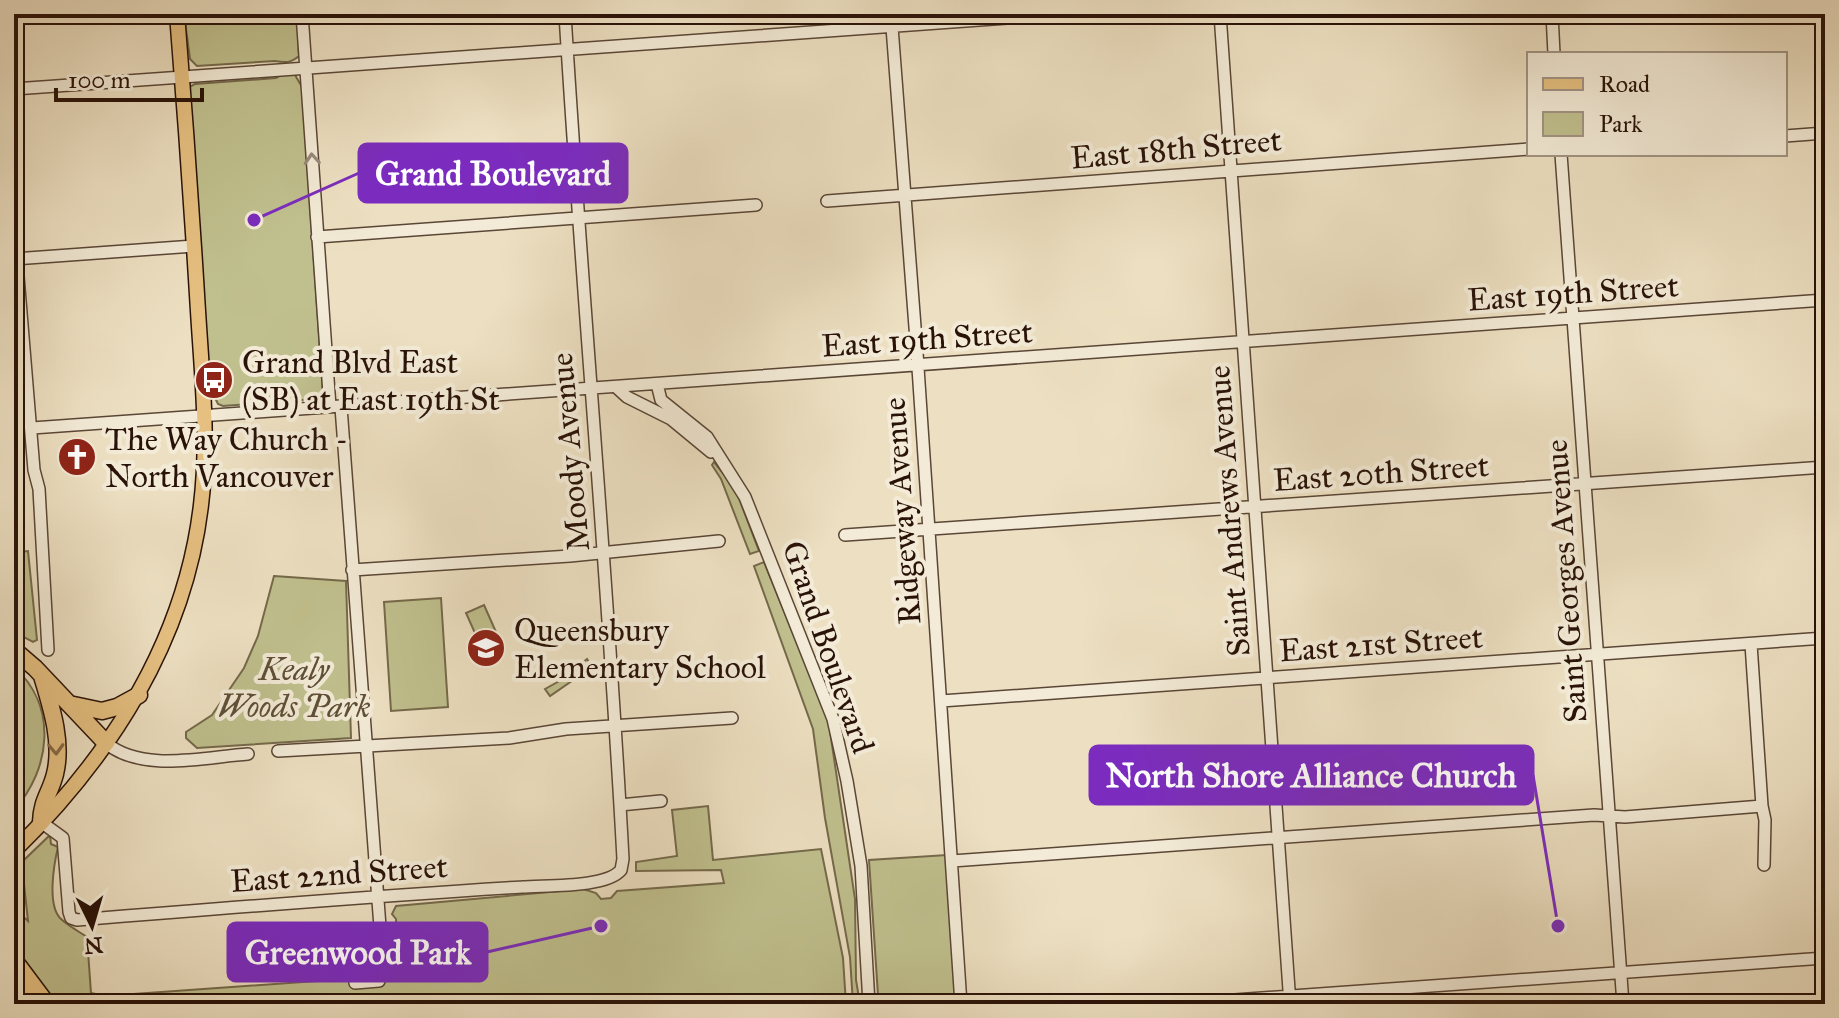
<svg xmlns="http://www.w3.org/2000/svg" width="1839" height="1018" font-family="'IM FELL Great Primer',serif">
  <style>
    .green { fill: #c0c08e; stroke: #74694b; stroke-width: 2 }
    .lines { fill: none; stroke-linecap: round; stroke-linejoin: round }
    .minor-casing { stroke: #5a4636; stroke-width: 14 }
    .major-casing { stroke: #291208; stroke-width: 17 }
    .highway-casing { stroke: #291208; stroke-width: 19 }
    .minor { stroke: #f3ebd7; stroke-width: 11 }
    .major { stroke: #e6c081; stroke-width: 14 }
    .highway { stroke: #e6c081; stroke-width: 16 }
    .oneway { stroke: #98897a }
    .oneway2 { stroke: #886944 }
    .labels { text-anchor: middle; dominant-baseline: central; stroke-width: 8; stroke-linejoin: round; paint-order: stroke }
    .street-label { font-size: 32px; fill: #291208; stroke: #f3ebd7 }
    .poi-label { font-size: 32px; fill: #291208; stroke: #f3ebd7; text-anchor: start }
    .park-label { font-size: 32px; font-style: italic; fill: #5e4f37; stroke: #f3ebd7 }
    .leader { fill: none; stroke: #7b2cbf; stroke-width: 3 }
    .callout-dot { fill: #7b2cbf; stroke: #f3ebd7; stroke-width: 3 }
    .callout { fill: #7b2cbf; stroke: #7b2cbf; stroke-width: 3 }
    .callout-label { font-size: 34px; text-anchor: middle; font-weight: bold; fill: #fff }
  </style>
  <rect width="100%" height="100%" fill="#ede0c2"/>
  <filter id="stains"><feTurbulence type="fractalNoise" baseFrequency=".0025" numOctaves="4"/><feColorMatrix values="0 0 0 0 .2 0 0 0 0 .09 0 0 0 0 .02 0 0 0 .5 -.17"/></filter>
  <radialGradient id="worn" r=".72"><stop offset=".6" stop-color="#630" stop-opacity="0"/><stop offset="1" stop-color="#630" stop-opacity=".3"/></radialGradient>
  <path class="green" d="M184,14H297L299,56C291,63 285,63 275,61L197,66L190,59Z
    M283,74L295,75L302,87L323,394L320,397L314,399L223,406L218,404C210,391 213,371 207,355L189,87L195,84L276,78Z
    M714,462L735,488L759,551L750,554L721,479L712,465Z
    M14,548L19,552L28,551L37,640L33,642L14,632Z
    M764,562L828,718L855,899L856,980L860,1004H853L850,957L825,818L813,729L754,566Z
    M274,576L346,581L351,738L197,748L186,738V732L212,715L244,668L258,636Z
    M441,598L448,707L391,711L384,602Z
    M484,605L496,632L478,640L466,613Z
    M587,659L592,667L550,696L545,689L563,679Z
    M14,667C58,706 51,769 14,810Z
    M708,806L713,860L821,849L843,958L846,1004H55L30,977L14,947V908L28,921L24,884L19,877L23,872L22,862L50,835L51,844L58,847C54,864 47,904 60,918C67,925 78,931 87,937L91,993L105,996L387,976L389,945L397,940L396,919L392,914L396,906L583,889L596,893L601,899L611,898L617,891L724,883L721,870L636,871V862L677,856L672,810Z
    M947,855L956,1004H882L878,995L869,860Z"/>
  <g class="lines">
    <defs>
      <path id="minor" d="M302,14L330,407
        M891,14L917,353L961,1004
        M1220,14L1290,1004
        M1552,14L1554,54
        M14,89L1065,14
        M1785,136L1825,133
        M1561,154L1623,1004
        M827,201L1529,149
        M14,228L34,470L39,489L48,650
        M317,237L756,205
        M14,259L194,246
        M657,384L661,400L707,437L745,497L833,719L847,781L861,866L869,1004
        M616,387L627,397L671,419L711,452
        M341,407L383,967L379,981L355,983
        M32,428L1825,300
        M845,535L1825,467
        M352,570L570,556L719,541
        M1751,644L1762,806L1765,820L1764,865
        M941,701L1825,638
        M106,743C142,773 204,757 248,754
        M278,751L509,738L566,729L732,718
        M620,805L661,801
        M41,822L63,838L69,912L71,918L77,920C225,908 373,896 522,887C546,885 606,888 621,870L623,859C608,577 582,296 565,14
        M952,861L1594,815L1625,817L1762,806
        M1179,1004L1825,958"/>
      <path id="major" d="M14,851C110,757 185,641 201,505C209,440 202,376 198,311C192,212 185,113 177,14"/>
      <path id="highway" d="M14,650L35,668L106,743
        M69,704L102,711L117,707L139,695
        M41,822C42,799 50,794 55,774C63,742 51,706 42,676
        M14,960L47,1004
        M14,983L29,1004"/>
    </defs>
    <use href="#minor" class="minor-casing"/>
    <use href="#major" class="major-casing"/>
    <use href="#highway" class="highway-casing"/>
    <use href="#minor" class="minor"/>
    <use href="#major" class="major"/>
    <use href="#highway" class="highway"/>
  </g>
  <defs><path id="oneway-chevron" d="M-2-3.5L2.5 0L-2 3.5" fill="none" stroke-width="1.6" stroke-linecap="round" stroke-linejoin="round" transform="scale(2)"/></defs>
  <use class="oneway" href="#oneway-chevron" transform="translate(312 159) rotate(-94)"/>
  <use class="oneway2" href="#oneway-chevron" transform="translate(56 749) rotate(88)"/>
  <defs>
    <symbol id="bus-disc" viewBox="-11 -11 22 22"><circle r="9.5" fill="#8f2418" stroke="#f3ebd7"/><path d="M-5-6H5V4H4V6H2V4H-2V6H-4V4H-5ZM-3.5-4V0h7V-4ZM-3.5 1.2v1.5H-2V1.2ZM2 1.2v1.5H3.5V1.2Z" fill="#fff"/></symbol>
    <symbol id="church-disc" viewBox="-11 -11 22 22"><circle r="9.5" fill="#8f2418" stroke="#f3ebd7"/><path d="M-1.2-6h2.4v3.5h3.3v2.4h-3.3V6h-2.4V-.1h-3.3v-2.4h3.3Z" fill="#fff"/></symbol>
    <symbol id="school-disc" viewBox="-11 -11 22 22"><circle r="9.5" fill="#8f2418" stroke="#f3ebd7"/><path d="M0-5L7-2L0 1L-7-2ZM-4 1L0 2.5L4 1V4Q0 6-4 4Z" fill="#fff"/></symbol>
  </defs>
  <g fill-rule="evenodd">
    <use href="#bus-disc" x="192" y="358" width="44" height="44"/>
    <use href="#church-disc" x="55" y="435" width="44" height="44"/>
    <use href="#school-disc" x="464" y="626" width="44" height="44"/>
  </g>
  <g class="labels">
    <g class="street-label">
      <text transform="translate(1176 149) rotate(-5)">East 18th Street</text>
      <text transform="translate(1573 293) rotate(-4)">East 19th Street</text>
      <text transform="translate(927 339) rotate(-4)">East 19th Street</text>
      <text transform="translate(570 452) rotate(-95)">Moody Avenue</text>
      <text transform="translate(1381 473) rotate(-4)">East 20th Street</text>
      <text transform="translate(902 511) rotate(-94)">Ridgeway Avenue</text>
      <text transform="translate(1229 511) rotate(-94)">Saint Andrews Avenue</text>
      <text transform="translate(1566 581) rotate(-94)">Saint Georges Avenue</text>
      <text transform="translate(1381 644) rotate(-4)">East 21st Street</text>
      <text transform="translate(828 647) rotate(71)">Grand Boulevard</text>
      <text transform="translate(339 874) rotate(-4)">East 22nd Street</text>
    </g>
    <g class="poi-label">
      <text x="242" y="362">Grand Blvd East<tspan x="242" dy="37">(SB) at East 19th St</tspan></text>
      <text x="105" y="439">The Way Church -<tspan x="105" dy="37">North Vancouver</tspan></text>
      <text x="514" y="630">Queensbury<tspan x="514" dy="37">Elementary School</tspan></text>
    </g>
    <g class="park-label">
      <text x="294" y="669">Kealy<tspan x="294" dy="37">Woods Park</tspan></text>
    </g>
  </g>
  <path class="leader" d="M254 220L359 173M1558 926L1533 775M601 926L487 952"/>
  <g class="callout-dot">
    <circle cx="254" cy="220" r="8"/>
    <circle cx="1558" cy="926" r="8"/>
    <circle cx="601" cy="926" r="8"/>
  </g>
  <g class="callout">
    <rect x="359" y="144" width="268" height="58" rx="8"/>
    <rect x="1090" y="746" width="443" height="58" rx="8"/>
    <rect x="228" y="923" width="259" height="58" rx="8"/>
  </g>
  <g class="callout-label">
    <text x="493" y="185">Grand Boulevard</text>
    <text x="1311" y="787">North Shore Alliance Church</text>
    <text x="358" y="964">Greenwood Park</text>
  </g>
  <rect width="1839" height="1018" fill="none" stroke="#ede0c2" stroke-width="48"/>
  <rect x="16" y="16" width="1807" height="986" fill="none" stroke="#291208" stroke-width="4"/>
  <rect x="24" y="24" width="1791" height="970" fill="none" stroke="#291208" stroke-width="2"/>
  <rect x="1527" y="52" width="260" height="104" fill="#f3ebd7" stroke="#a29484" stroke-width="2"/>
  <rect x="1543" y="78" width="40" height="12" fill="#e6c081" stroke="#a29484" stroke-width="2"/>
  <text x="1599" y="92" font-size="24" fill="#291208">Road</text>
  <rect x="1543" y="112" width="40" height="24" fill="#c0c08e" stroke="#a29484" stroke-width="2"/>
  <text x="1599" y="132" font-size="24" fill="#291208">Park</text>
  <g transform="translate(92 926) rotate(175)" stroke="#f3ebd7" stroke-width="6" paint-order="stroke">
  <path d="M0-6L14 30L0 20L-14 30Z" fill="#291208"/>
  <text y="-12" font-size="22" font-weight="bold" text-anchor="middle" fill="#291208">N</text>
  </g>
  <path d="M56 88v12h146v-12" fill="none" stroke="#291208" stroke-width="4"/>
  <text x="68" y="88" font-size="24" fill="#291208" stroke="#f3ebd7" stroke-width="6" paint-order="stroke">100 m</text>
  <rect width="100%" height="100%" filter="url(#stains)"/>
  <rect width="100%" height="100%" fill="url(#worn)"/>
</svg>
